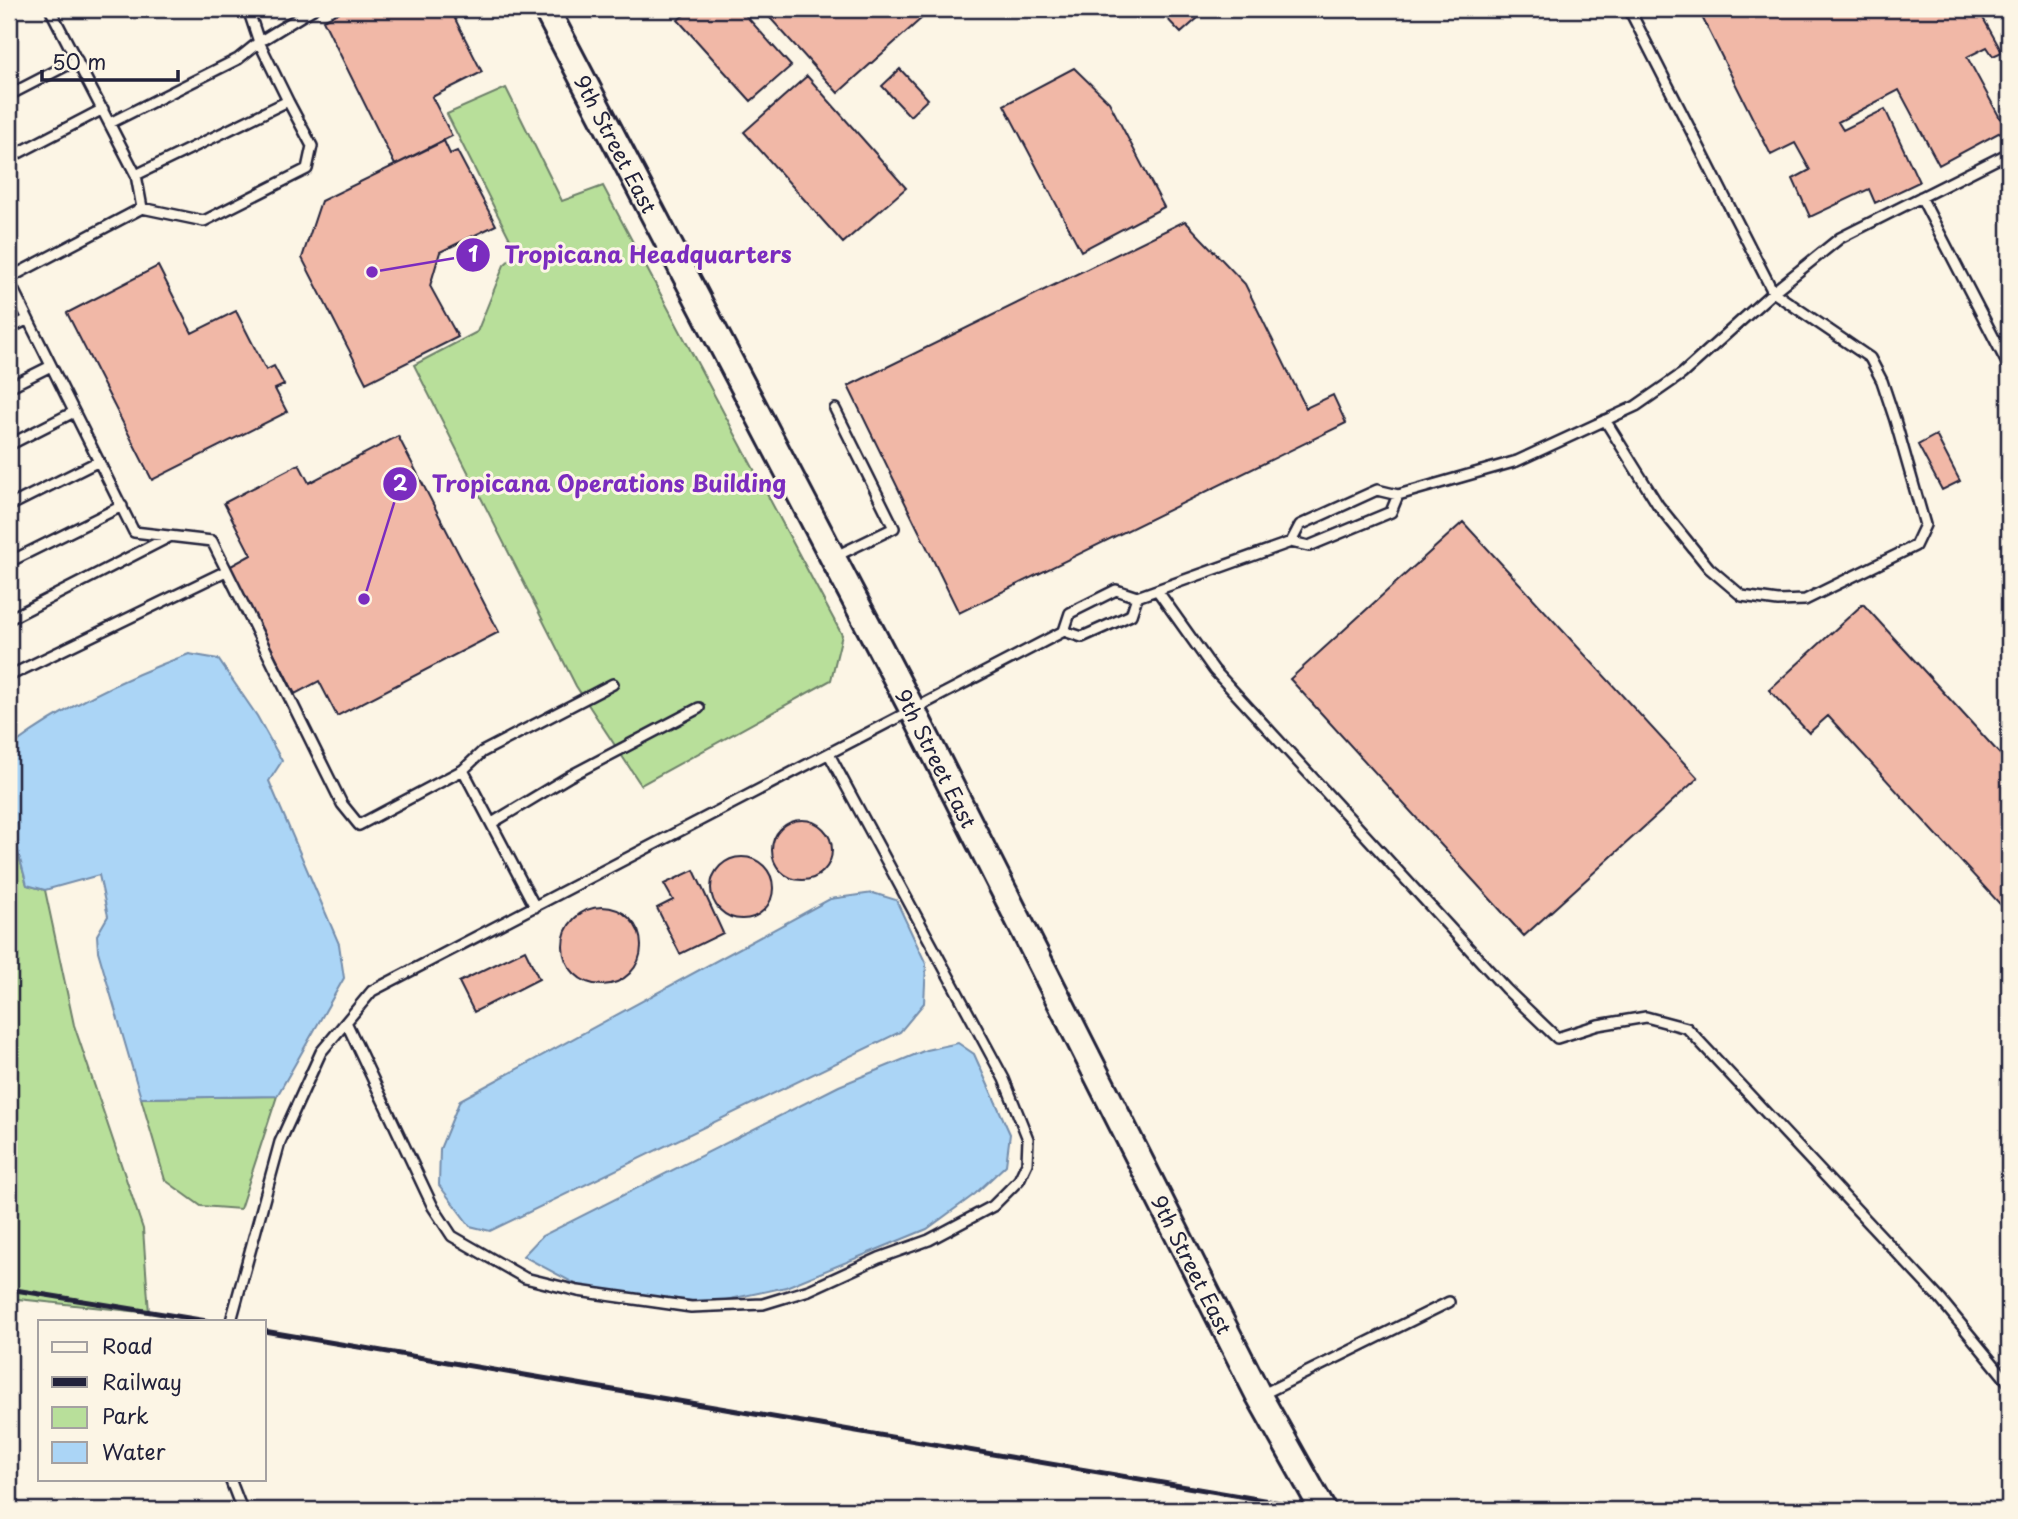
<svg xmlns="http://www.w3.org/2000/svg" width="2018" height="1519" font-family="'Playpen Sans',sans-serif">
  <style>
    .green { fill: #b8df9a; stroke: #6d806a; stroke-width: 2 }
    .water { fill: #abd5f6; stroke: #748dab; stroke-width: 2 }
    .building { fill: #f1b8a7; stroke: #22223b; stroke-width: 2 }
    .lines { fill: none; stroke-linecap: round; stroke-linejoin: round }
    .lane-casing { stroke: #22223b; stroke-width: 14 }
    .secondary-casing { stroke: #22223b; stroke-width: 30 }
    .lane { stroke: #fcf5e5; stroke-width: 9 }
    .secondary { stroke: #fcf5e5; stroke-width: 24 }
    .rail { stroke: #22223b; stroke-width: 5 }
    .labels { text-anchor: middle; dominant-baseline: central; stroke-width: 6; stroke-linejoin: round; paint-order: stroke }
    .street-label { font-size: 21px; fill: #22223b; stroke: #fcf5e5 }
    .leader { fill: none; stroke: #7b2cbf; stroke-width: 2.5 }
    .callout-dot { fill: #7b2cbf; stroke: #fcf5e5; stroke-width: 2.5 }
    .mark-label { font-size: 21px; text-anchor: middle; font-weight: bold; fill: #fff }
    .callout-label { font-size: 23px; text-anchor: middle; font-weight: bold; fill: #7b2cbf; stroke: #fcf5e5; stroke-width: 6; stroke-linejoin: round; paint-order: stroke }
  </style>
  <rect width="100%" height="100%" fill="#fcf5e5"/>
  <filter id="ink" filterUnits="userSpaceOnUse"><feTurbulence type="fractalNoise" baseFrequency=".0143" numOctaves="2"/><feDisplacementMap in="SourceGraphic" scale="14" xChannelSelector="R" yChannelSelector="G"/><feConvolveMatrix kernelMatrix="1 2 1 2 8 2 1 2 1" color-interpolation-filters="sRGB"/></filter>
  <g filter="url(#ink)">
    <path class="green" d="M506,88L562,201L603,186L842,635L831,680L641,785L576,686L414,365L477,332L504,265L517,253L447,114Z
      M9,819L27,885L45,890L74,1025L143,1229L149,1313L9,1298Z
      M277,1096L240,1209L201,1206L165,1180L141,1098Z"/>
    <path class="water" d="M189,654L218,659L257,716L282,761L269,781L339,944L344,978L277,1096L141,1098L98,951L97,935L108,916L99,875L45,890L27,885L9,819V749L13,745C66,706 126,677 189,654Z
      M873,893L896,900L926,964L924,1003L900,1032L490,1231L470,1226L439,1185L440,1149L460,1100L830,899Z
      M958,1043L974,1054L1010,1134L1006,1165L975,1194L927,1229L786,1287L712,1303L583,1288L523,1256L542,1236L839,1086L926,1050Z"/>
    <path class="building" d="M346,9H450L482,72L432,97L452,136L395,165L323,20Z
      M691,9H740L791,66L751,101L678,20Z
      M762,9H932L838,93Z
      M1158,9H1208L1181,33Z
      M1698,9H1978L2002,52L1993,56L1987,47L1967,57L2006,129L1939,165L1899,90L1838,122L1843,130L1885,109L1919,182L1875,203L1869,189L1810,217L1793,179L1810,170L1795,143L1771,155Z
      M1074,68L1109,102L1164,207L1081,251L1004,105Z
      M900,69L928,99L910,116L882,86Z
      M807,76L906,188L843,243L744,132Z
      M444,141L450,154L457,151L496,225L440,252L430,286L458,337L366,383L302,258L321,201Z
      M1185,221L1245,284L1306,408L1333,395L1346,423L959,613L848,386Z
      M158,266L192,333L236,311L266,370L274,366L284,385L275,389L287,412L152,480L67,313Z
      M1936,435L1960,481L1942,490L1918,445Z
      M398,436L499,632L337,716L319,681L295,694L229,567L251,555L224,503L299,464L309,483Z
      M1463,522L1698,778L1524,936L1290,679Z
      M1863,604L2009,764V914L1828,716L1809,733L1769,690Z
      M772 850a30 30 0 1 1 60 0a30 30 0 1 1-60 0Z
      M711 888a31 31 0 1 1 62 0a31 31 0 1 1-62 0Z
      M694,870L723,933L680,954L657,908L673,900L664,884Z
      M563 946a39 39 0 1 1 78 0a39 39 0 1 1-78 0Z
      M525,950L539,979L474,1012L459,982Z"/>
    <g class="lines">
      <defs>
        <path id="lane" d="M50,9L136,175L142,208
          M9,95L77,60
          M110,123L238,59L259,42L248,9
          M9,158L103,109
          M136,175L288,101L259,42L313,9
          M1921,197L2009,367
          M9,278L142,208L204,221L307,169L312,146L288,101
          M9,281L134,532L212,541L342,804L359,825L463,770L535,907
          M9,329L28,319
          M9,387L51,366
          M1605,420L1658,505L1709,568L1742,596L1778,601L1805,600L1915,546L1925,525L1895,420L1882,381L1870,358L1773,292L1629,9
          M9,445L74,412
          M1398,495L1391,512L1309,546L1291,542L1300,525L1377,490L1398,495L1517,461L1636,406L1682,374L1773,292L1840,238L2009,153
          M9,506L99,461
          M834,557L894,528L835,409
          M9,562L122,506
          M1157,590L1214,670L1506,989L1557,1038L1598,1025L1646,1017L1687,1028L1941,1300L2009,1383
          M1137,597L1131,615L1082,637L1064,631L1070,613L1116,590L1137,597L1291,542
          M9,619L169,537
          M9,676L226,571
          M463,770L482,752L613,684
          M492,823L570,776L699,708
          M346,1022L433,1207L452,1236L525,1278L578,1291L691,1307L763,1304L809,1290L879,1258L929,1240L993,1206L1019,1180L1027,1163L1028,1139L1004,1079L830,756
          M231,1321L280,1142L321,1052L372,991L1064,631
          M1261,1395L1449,1302
          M230,1479L242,1510"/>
        <g id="secondary">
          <path id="s1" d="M546,9L913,711L1259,1396L1323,1510"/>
        </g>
      </defs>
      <use href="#lane" class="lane-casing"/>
      <use href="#secondary" class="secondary-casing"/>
      <use href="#lane" class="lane"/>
      <use href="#secondary" class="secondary"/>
      <path class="rail" d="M9,1289L207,1321
        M264,1331L1323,1510"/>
    </g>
  </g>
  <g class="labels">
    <g class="street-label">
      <text stroke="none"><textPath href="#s1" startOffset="152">9th Street East</textPath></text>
      <text stroke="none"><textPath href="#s1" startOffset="845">9th Street East</textPath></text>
      <text stroke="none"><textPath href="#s1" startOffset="1412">9th Street East</textPath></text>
    </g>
  </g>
  <path class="leader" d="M372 272L473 255M364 599L400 484"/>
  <g class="callout-dot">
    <circle cx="372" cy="272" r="7"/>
    <circle cx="364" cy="599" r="7"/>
    <circle cx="473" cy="255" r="18"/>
    <circle cx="400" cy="484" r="18"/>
  </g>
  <g class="mark-label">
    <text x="473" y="262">1</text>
    <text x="400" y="491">2</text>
  </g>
  <g class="callout-label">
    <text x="648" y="263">Tropicana Headquarters</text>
    <text x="609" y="492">Tropicana Operations Building</text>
  </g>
  <rect width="2018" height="1519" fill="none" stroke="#fcf5e5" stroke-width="35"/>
  <rect x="18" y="18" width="1983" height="1484" fill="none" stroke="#22223b" stroke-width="2.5" filter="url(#ink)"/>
  <rect x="38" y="1320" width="228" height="161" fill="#fcf5e5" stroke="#a5a1a1" stroke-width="2"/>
  <rect x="52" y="1342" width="35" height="10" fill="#fcf5e5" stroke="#a5a1a1" stroke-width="2"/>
  <text x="102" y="1354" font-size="21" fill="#22223b">Road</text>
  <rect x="52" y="1377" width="35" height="10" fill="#22223b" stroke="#a5a1a1" stroke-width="2"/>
  <text x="102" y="1390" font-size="21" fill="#22223b">Railway</text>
  <rect x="52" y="1407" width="35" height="21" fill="#b8df9a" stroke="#a5a1a1" stroke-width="2"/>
  <text x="102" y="1424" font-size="21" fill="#22223b">Park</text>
  <rect x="52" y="1442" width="35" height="21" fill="#abd5f6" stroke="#a5a1a1" stroke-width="2"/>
  <text x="102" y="1460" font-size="21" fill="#22223b">Water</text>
  <path d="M42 70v10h136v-10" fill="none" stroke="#22223b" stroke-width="3.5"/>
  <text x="52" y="70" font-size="21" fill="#22223b" stroke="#fcf5e5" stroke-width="5" paint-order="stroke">50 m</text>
</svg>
